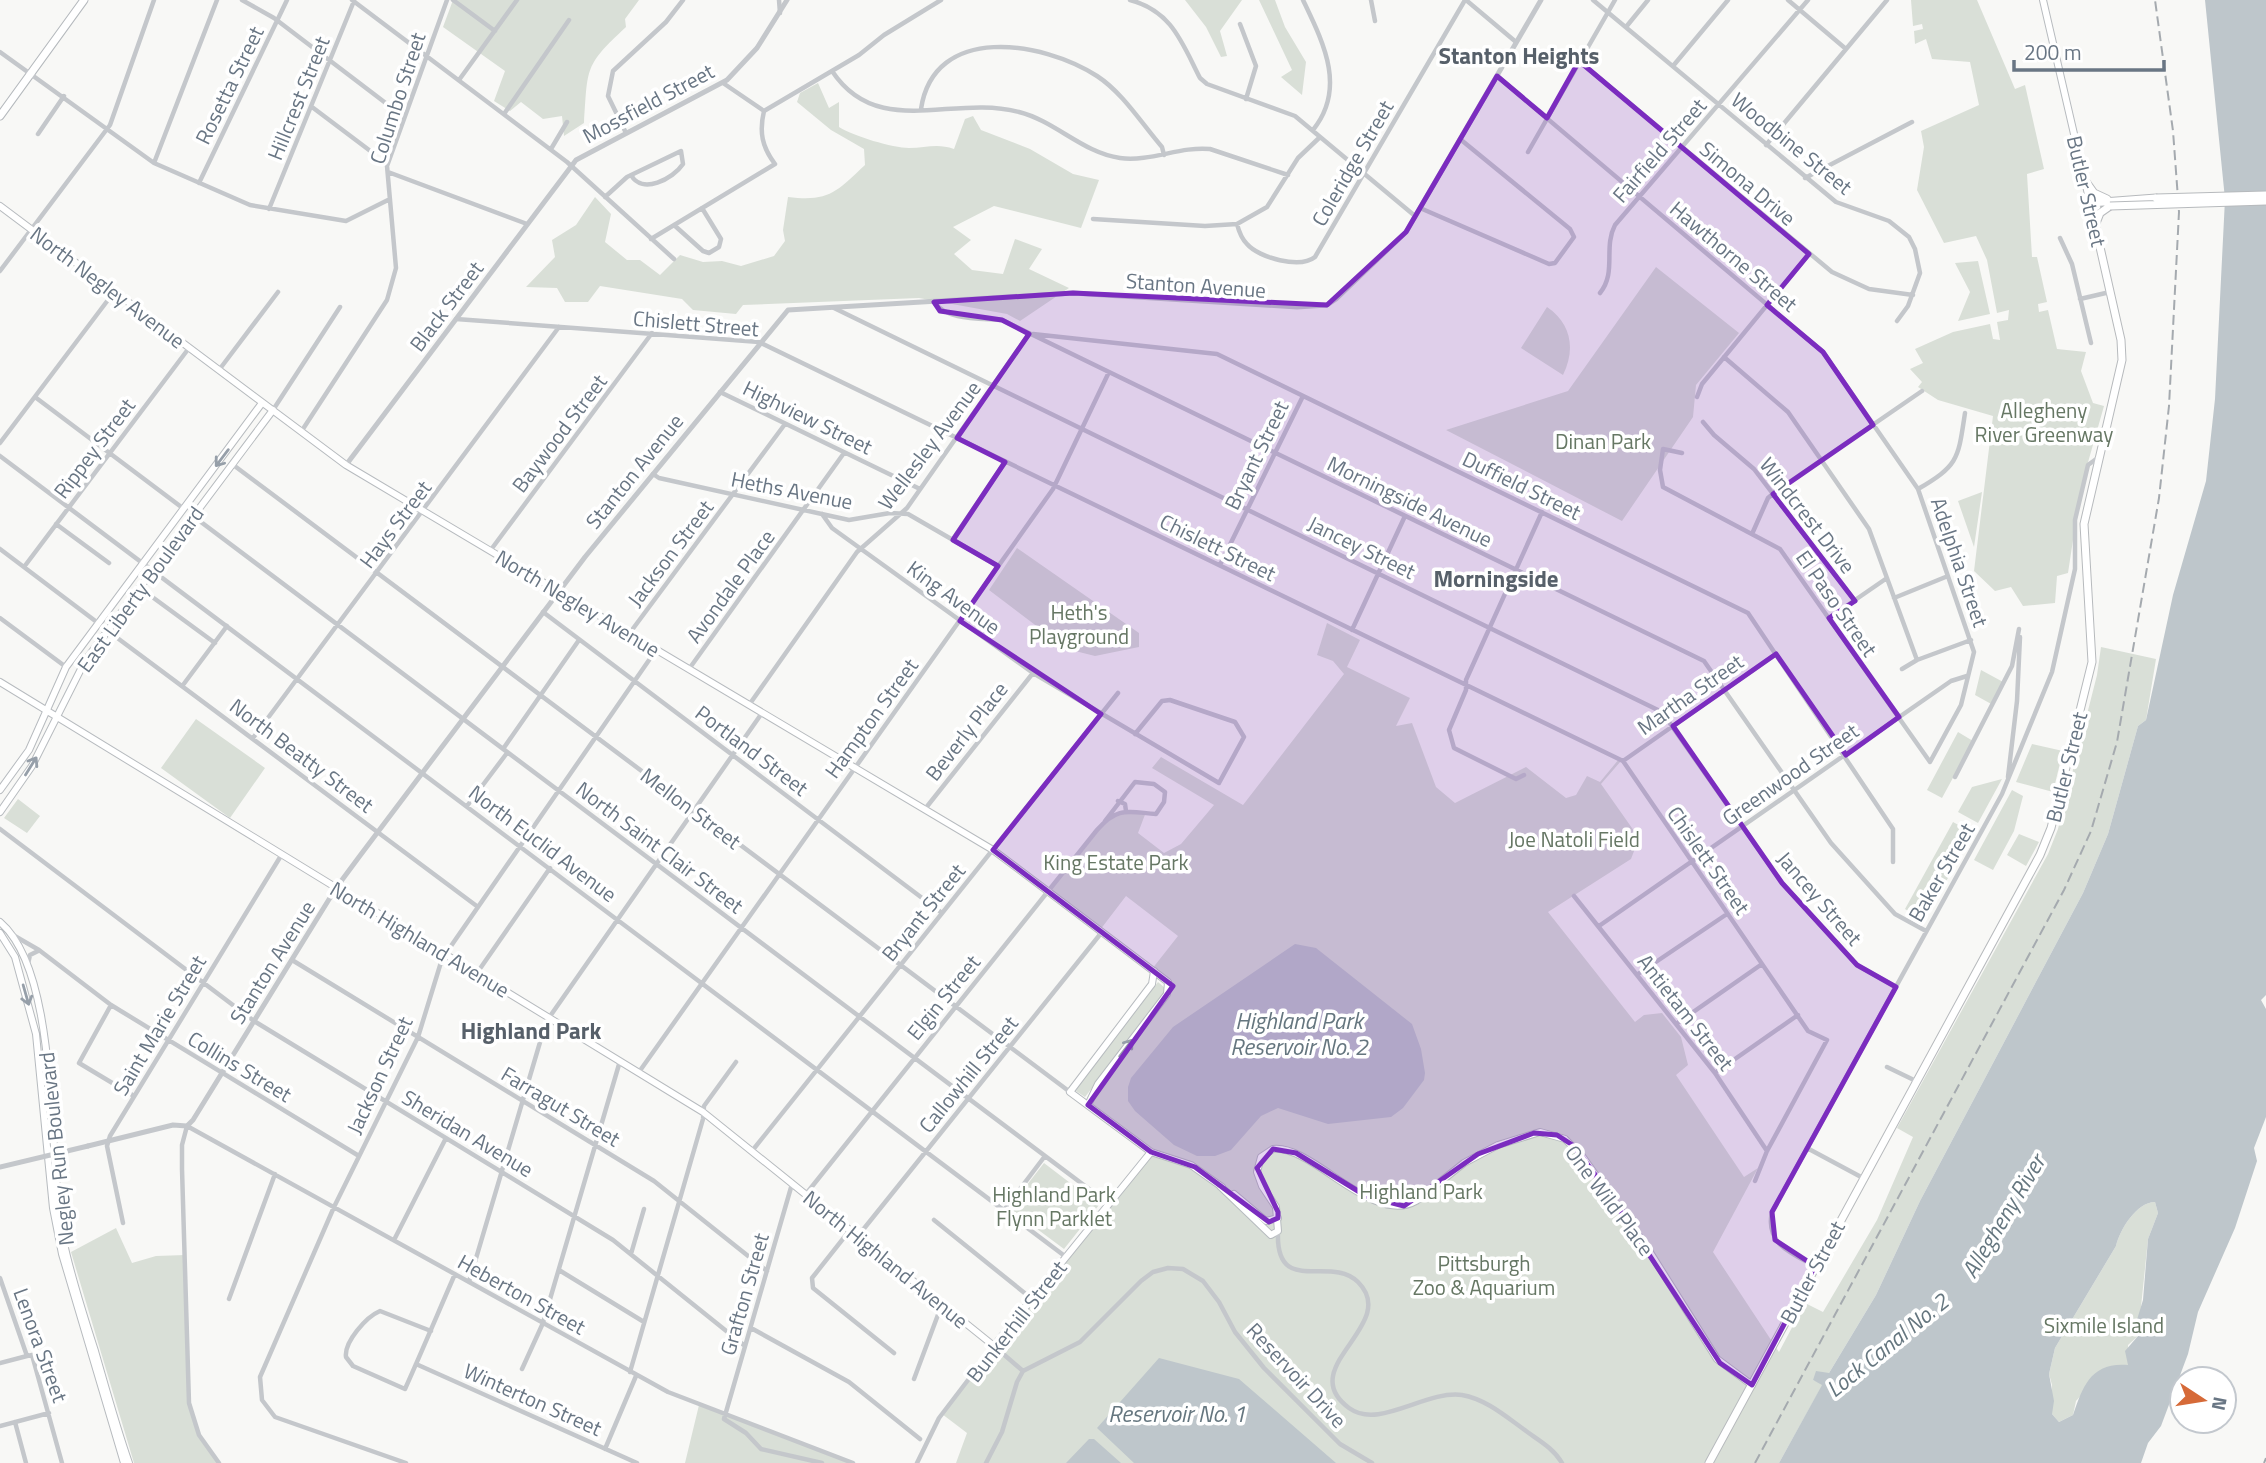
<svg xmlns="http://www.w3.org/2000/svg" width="2266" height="1463" font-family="'Titillium Web',sans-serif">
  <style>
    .green { fill: #d9dfd7 }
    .water { fill: #bec6cb; fill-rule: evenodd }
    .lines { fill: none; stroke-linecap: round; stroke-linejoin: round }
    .secondary-casing { stroke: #b7bbbf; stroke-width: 8 }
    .primary-casing { stroke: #b5b9bd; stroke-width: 9 }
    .trunk-casing { stroke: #b7babd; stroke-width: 9 }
    .minor { stroke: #c4c7cb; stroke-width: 4.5 }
    .tertiary { stroke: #c4c7cb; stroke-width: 5 }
    .secondary { stroke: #fff; stroke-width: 6 }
    .primary { stroke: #fff; stroke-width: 7 }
    .trunk { stroke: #fff; stroke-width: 7 }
    .rail { stroke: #a5aaaf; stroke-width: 2; stroke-dasharray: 10 5; stroke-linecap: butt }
    .trunk-bridge-casing { stroke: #b7babd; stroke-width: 9; stroke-linecap: butt }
    .tertiary-bridge { stroke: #c4c7cb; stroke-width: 5 }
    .trunk-bridge { stroke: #fff; stroke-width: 7 }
    .oneway { stroke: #969fa9 }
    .marked { fill: #7b2cbf; fill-opacity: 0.2; stroke: #7b2cbf; stroke-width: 5; stroke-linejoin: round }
    .labels { text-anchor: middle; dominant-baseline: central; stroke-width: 7; stroke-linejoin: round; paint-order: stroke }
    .street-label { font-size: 21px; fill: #697684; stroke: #fff }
    .park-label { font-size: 21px; fill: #667764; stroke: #fff }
    .neighbourhood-label { font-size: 23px; font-weight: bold; fill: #57606a; stroke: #fff }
    .water-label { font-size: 23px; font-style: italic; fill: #65767f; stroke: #fff }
  </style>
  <rect width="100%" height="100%" fill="#f8f8f6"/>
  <path class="green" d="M453,0H639L625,19L626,27C584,66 588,67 584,123L564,136L562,116L543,119L521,102L510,111L494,101L505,71L443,27Z
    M1185,0H1242L1220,31L1227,56L1221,57L1206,27Z
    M1259,0H1275L1285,27L1306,62L1302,95L1281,77L1292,70Z
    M1911,0H1977L2015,89L2025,85L2044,169L2027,174L2032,257H2037L2047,302L2038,304L2039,312L2048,310L2057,349L2086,352L2081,371L2093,403L2104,406L2081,487L2068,573L2057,576L2055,603L2023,606L2011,587L1995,591L1974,571L1993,416L1938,400L1918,387L1922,382L1910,369L1923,363L1915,349L1953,332L1990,324L1993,339L2000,340L1997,322L2008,320L2009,310L1997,313L1987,260L1976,236L1944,243L1917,190L1924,147L1921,131L1979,105L1970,62L1932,59L1926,39L1915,44L1914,31L1923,29L1922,24L1913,26Z
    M818,83L829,108L839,102V127C853,136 893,148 909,148C926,148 937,143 954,149L965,119L973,116L981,130L1030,149L1073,174L1099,180L1081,228L994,206L953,227L971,240L954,254L972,270L1003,274L1015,239L1042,249L1029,269L1069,288L1020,321L1007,314L919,298L743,305L736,314L693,310L682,299L600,286L588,302H565L557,288L526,287L555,257L552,240L576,225L595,197L611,214L605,242L627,260H640L660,275L680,255L703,262L722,261L741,266L774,256L785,241L783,230L788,197C829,202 836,192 865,165L864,149L831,130L797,102L800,93Z
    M1978,261L1990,314L1958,321L1970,292L1955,263Z
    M1656,267L1739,333L1696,385L1693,417L1622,521L1446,430L1568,391Z
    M1547,307C1571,323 1576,349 1563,375L1521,348Z
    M1982,492L1974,547L1958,501Z
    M1017,548L1139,633V647L1095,656L1067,649L989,590Z
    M1327,623L1360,640L1347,667L1410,698L1396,726L1412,723L1436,787L1455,803L1526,767L1566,798L1576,795L1587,776L1600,782L1619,759L1621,761L1601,784L1639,838L1631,859L1548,912L1635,1022L1644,1015L1662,1013L1681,1037L1688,1065L1676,1075L1744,1177L1758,1168L1713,1252L1779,1352L1805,1303L1823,1312L1877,1220L1913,1137L1897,1128L2048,854L2058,829L2097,675L2101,647L2156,659L2146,720L2138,726L2108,834L2083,893L1920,1201L1876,1295L1829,1373L1813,1380L1823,1384L1779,1463H956L967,1433L942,1414L1151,1152L1088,1105L1098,1084L1170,985L1152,969L1178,936L1126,896L1100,930L1048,891L1097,830L1120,813L1146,812L1138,833L1164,853L1181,844L1214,805L1152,768L1161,757L1243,805L1344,674L1333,661L1317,655Z
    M1981,670L2005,683L1993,705L1975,695Z
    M196,719L265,768L230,818L161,768Z
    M1958,732L1973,741L1942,798L1927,790Z
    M2032,744L2063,751L2053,792L2016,782Z
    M2002,779L1978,823L1958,812L1972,787Z
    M2012,790L2023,796L2014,831L1993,870L1974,860Z
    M18,799L40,816L27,833L4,818Z
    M1953,822L1973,833L1924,921L1905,909Z
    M2019,834L2039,842L2026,866L2007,855Z
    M1158,982L1166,989L1164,995L1085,1097L1076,1091L1077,1087Z
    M1044,1163L1099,1205L1064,1249L1009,1208Z
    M2155,1202L2158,1213L2148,1239L2138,1336L2128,1345V1365L2105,1368L2076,1401L2073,1415L2059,1422L2052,1414V1385L2049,1374L2055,1348L2116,1246C2120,1229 2137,1202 2155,1202Z
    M116,1228L132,1263L156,1256L185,1255L190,1410L199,1435L220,1463H134L71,1252Z
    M699,1405L853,1463H685Z"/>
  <path class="water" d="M2205,0H2266V995L2261,1000L2266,1009V1117L2254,1148L2257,1161L2235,1228L2198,1312L2188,1354L2161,1426L2148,1443L2141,1463H1779L1822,1385L1813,1380L1816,1371L1829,1373L1876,1295L1920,1201L2083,893L2108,834L2138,726L2146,720L2173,595L2206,481L2215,399L2225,199ZM2155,1202L2158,1213L2148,1239L2143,1300L2136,1323L2138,1336L2125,1351L2128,1365C2091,1362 2083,1386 2073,1415L2059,1422L2052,1414L2054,1401L2049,1374L2055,1348L2116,1246C2120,1229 2137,1202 2155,1202Z
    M1295,944L1316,948L1412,1024L1421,1049L1425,1073L1424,1080L1403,1108L1391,1117L1328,1124L1278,1108L1261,1116L1231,1150L1215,1156H1197L1174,1145L1135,1111L1128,1101V1087L1131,1078L1173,1027Z
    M1159,1358L1239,1379L1336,1463H1134L1097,1428Z
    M1089,1439H1094L1121,1463H1066Z"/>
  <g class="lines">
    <defs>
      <path id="secondary" d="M2043,0L2090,203
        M0,206L346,465L993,850L1168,982L1167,994L1098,1084L1088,1105
        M0,682L703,1112L994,1346L1151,1152
        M0,790L29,750L66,667L262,403
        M0,812L32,766L85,661L273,410
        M0,922C61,974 47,1160 63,1239C71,1277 83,1314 95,1351C106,1389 116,1426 129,1463
        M0,933L15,957L36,1034L53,1208L62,1254L124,1463
        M1154,971L1152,984L1070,1092L1151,1152L1191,1165L1222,1187
        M1220,1186L1271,1235L1278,1231L1276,1207L1262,1186L1257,1172L1261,1157L1273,1149C1312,1144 1372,1226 1416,1201L1464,1163L1498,1145L1540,1132L1565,1139L1582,1156L1646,1246L1717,1359L1752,1385
        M1234,1194L1266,1221L1278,1218"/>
      <path id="primary" d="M0,116L84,0"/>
      <path id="trunk" d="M2084,179L2094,193L2107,199
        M2090,203L2156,198
        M2096,223L2100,213L2110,206
        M1709,1463L2040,855L2051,828L2092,662L2084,524L2122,360L2121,340L2090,203"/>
    </defs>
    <use href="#secondary" class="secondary-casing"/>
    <use href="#primary" class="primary-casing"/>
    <use href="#trunk" class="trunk-casing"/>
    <path class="minor" d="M242,0L274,18L404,117
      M352,0L567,162L674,259
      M453,0L495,31
      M779,0L780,13
      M1130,0C1172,11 1182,43 1200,78L1207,84L1295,116L1415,216
      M1303,0C1323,42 1347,88 1313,130
      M1371,0L1375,21
      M1466,0L1516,42
      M1593,0L1836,202L1889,221L1909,237L1915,249L1920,273L1908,306L1897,321
      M1788,0L1846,49
      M1240,24L1256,66L1246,99
      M1626,27L1648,0
      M0,52L154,163L250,205L346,221L390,199
      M1579,61L1832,272L1869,289L1913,295
      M1673,66L1728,0
      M832,71C878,140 952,94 1019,112C1055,121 1083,153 1120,158C1151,162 1180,146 1210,149L1288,175
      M1497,76L1823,352L1918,489L1974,652L1961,705L1930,762L1780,549L1663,487L1660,470L1663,449L1682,453
      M459,80L517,0
      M723,83L764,111
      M312,107L373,153
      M921,109C934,23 1043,41 1097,76C1123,93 1142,124 1162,147L1164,155
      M504,114L569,20
      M626,133L608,96L613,71L666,22L683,0
      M38,134L64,96
      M1766,145L1887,0
      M551,149L567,122
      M1528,152L1615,0
      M154,163L217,0
      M388,172L527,224
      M1805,178L1912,122
      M199,183L287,0
      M605,197L627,177L681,151L683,164C673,179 642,195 631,175
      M1420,208L1549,264L1555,263L1574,237L1570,229L1460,139
      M269,209L354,1
      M1093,219L1205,226L1237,224L1267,207L1298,158L1319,138
      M1237,224C1239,232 1242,239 1247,244C1259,258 1300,269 1315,257L1465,0
      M674,225L703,251L709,253L719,247L721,239L702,208
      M2060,238L2072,264L2091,343
      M651,239L775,164C762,147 759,132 764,111L859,55L884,35L941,0
      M0,271L110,125L154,0
      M1600,293C1617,272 1603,248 1615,225L1808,0
      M2080,299L2110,292
      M934,302C947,321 981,318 1002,320L1704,661L1831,843L1895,914L1926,931
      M834,308L1662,712L1782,883L1857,965L1896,987
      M456,319L759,342L1623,761L1808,1031L1827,1040L1767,1151L1755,1181
      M1033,334L1217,354L1748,613L1893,829V862
      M1724,357L1788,412L1869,529L1917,660
      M219,370L278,292
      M720,392L920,489
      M35,397L184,509
      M1697,397L1702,384L1809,254
      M273,410L340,307
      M1703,422L1714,435L1754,469L1855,601
      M301,432L387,300L396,268L387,166L447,0
      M0,443L114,292
      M0,456L1066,1257
      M232,464L1070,1092
      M653,474L659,478L849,520L890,513L908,514L998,566
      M1918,489C1959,465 1958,459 1965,413
      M822,514L832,528L1033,673L1219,783L1244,737L1235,722L1170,700L1162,701L1135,734
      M193,516L1109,1204
      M56,524L109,563
      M1752,534L1768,498L1775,492L1922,391
      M953,539L1005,462
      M0,549L98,623
      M490,551L652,333
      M1220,565L1303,396
      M24,567L189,348
      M140,588L215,643
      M1894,598L1948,576
      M543,612L942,913
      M0,618L66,667
      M1829,618L1887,578
      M1352,630L1405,516
      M108,631L478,907
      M629,634L785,424
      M689,669L844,453
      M1902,669L1917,660L1971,640
      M183,685L227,626
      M749,705L857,552L907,508L1029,334
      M253,738L559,327
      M503,749L579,640
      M1623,761L1776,654
      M1524,775L1516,779L1454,748L1449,730L1466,690V680L1542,512
      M1955,777L2012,666L2019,629
      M2008,777L2017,701L2020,637
      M1118,801L1125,804L1126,811
      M467,806L507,753
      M925,809L1033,673
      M0,829L254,1021L613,1240L745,1346
      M1574,896L1715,1073L1767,1151
      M1599,926L1951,681L1967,676
      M13,935L39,950L111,1005L359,1156
      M292,960L654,1181L767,1271
      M28,964L30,955L38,951
      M477,973L550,868
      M1638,974L1727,914
      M111,1005L79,1063L134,1096
      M1676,1024L1762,964
      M1887,1067L1916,1081
      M639,1072L1053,489L1109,372
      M1715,1073L1798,1015
      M1807,1148L1863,1178
      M752,1151L1118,693
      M792,1184L724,1419L746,1433L761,1449L822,1463
      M806,1194L1097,830C1118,806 1128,812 1156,814L1164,802L1165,792L1154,784L1135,782L1105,821
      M1004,1210L1045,1156
      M934,1220L1032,1299
      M123,1223L107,1146L110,1136L282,854
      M850,1230L812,1278L813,1288L894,1353
      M1278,1231C1275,1298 1330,1254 1358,1282C1401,1325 1293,1367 1349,1408C1379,1430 1425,1390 1462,1395C1485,1399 1504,1415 1522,1428C1536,1439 1553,1447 1562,1463
      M858,1236L1102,932
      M394,1240L446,1138
      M631,1254L644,1209
      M1815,1266C1791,1253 1765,1244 1772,1212L2002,794L2052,672L2075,569V520L2088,465L2099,457
      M559,1270L644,1322
      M0,1278L27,1356L32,1355L62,1463
      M469,1282L546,1022L762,713
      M229,1299L275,1174
      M751,1328L849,1382L920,1439
      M431,1331L380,1311C366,1317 344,1342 346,1357L353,1366L405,1389C422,1351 438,1313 455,1274
      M0,1363L27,1356
      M416,1364L637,1463
      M522,1369L543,1323L620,1061
      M630,1372L703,1119L704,1106L736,1062
      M914,1379L942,1304
      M15,1422L26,1463
      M0,1426L49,1413
      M605,1449L636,1376
      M219,1463L199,1435L189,1403L182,1169V1145L187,1126L668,1392L853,1463
      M406,1463L275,1417L262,1400L260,1377L334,1207L418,1037L442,959L656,650
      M917,1463L939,1418L994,1346L1023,1371
      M986,1463L1002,1432L1017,1382L1023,1371L1080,1342L1141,1281L1153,1272L1168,1268L1183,1269L1203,1281L1219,1302L1235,1332L1264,1368L1340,1444L1372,1463"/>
    <path class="tertiary" d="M346,465L576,160L727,80L757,48L787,0
      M88,1146L173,1125L187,1126L193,1120L336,888L359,857L585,557L788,310L1073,293L1297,307L1327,305L1336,299L1406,232L1541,0"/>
    <use href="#secondary" class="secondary"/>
    <use href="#primary" class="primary"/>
    <use href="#trunk" class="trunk"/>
    <path class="rail" d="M1755,1463L2064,890L2091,831L2117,742L2159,498L2169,406L2179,212L2173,131L2155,0
      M2264,1463L2266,1458"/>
    <defs>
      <path id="trunk-bridge" d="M2156,198L2266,195
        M2110,206L2266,201"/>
    </defs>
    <use href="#trunk-bridge" class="trunk-bridge-casing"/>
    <path class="tertiary-bridge" d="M0,1167L88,1146"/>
    <use href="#trunk-bridge" class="trunk-bridge"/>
  </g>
  <defs><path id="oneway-shaft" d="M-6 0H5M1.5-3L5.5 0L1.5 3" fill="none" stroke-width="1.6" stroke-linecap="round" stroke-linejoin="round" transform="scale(1.75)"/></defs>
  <g class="oneway">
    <use href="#oneway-shaft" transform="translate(222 458) rotate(127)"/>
    <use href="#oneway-shaft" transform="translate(31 766) rotate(-58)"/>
    <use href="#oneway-shaft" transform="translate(26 995) rotate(74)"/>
    <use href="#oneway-shaft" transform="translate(1126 1048) rotate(-53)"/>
  </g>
  <path class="marked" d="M1579,61L1809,254L1767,305L1823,352L1873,425L1773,494L1855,601L1829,618L1899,717L1846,755L1776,654L1673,726L1782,883L1857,965L1896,987L1772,1212L1775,1240L1815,1266L1752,1385L1720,1363L1610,1195L1574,1146L1557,1135L1534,1133L1478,1154L1404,1206L1366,1196L1296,1153L1273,1149L1257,1168L1278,1212V1218L1269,1222L1195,1167L1151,1152L1088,1105L1173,986L993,850L1101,714L960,621L998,566L953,540L1005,462L957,438L1029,334L1002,320L940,311L934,302L1073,293L1327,305L1406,232L1497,76L1547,118Z"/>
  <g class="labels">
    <g class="street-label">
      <text transform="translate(229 85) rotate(-64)">Rosetta Street</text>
      <text transform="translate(298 98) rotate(-68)">Hillcrest Street</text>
      <text transform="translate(397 98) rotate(-72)">Columbo Street</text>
      <text transform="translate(648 103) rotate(-28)">Mossfield Street</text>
      <text transform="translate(1792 143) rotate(39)">Woodbine Street</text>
      <text transform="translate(1659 150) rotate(-49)">Fairfield Street</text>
      <text transform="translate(1352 163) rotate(-60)">Coleridge Street</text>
      <text transform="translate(1748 183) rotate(40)">Simona Drive</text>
      <text transform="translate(2087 191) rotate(77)">Butler Street</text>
      <text transform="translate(1734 256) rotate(40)">Hawthorne Street</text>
      <text transform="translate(1196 285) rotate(4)">Stanton Avenue</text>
      <text transform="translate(108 287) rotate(37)">North Negley Avenue</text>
      <text transform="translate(446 306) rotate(-53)">Black Street</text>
      <text transform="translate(696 323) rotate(5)">Chislett Street</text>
      <text transform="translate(808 417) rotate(26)">Highview Street</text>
      <text transform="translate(559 433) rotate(-53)">Baywood Street</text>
      <text transform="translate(929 445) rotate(-53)">Wellesley Avenue</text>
      <text transform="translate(94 448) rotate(-53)">Rippey Street</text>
      <text transform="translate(1256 455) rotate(-64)">Bryant Street</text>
      <text transform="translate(634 471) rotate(-51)">Stanton Avenue</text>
      <text transform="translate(1522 485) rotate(26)">Duffield Street</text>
      <text transform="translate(792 490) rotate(11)">Heths Avenue</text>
      <text transform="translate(1410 501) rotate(26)">Morningside Avenue</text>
      <text transform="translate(1808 515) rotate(52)">Windcrest Drive</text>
      <text transform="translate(395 524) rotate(-53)">Hays Street</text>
      <text transform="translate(1218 547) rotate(26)">Chislett Street</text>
      <text transform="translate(1362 547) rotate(26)">Jancey Street</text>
      <text transform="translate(670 553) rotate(-53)">Jackson Street</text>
      <text transform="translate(1960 562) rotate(71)">Adelphia Street</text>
      <text transform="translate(730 586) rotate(-54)">Avondale Place</text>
      <text transform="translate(140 589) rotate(-54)">East Liberty Boulevard</text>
      <text transform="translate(954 597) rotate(36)">King Avenue</text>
      <text transform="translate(578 603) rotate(31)">North Negley Avenue</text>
      <text transform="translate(1837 603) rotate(55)">El Paso Street</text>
      <text transform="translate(1690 694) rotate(-35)">Martha Street</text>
      <text transform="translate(871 718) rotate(-54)">Hampton Street</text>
      <text transform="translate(966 731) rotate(-52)">Beverly Place</text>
      <text transform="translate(752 750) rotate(37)">Portland Street</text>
      <text transform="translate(302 755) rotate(37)">North Beatty Street</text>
      <text transform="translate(2066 767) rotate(-76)">Butler Street</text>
      <text transform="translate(1790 774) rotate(-35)">Greenwood Street</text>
      <text transform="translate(691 808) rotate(37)">Mellon Street</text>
      <text transform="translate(543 843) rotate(37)">North Euclid Avenue</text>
      <text transform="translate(660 847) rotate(37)">North Saint Clair Street</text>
      <text transform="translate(1709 860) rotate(55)">Chislett Street</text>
      <text transform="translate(1941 872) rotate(-60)">Baker Street</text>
      <text transform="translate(1820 898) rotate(49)">Jancey Street</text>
      <text transform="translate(923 912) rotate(-51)">Bryant Street</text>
      <text transform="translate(420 939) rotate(31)">North Highland Avenue</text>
      <text transform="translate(272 962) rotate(-58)">Stanton Avenue</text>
      <text transform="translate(943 997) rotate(-51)">Elgin Street</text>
      <text transform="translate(1686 1012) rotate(52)">Antietam Street</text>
      <text transform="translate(159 1025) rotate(-59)">Saint Marie Street</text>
      <text transform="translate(240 1066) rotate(31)">Collins Street</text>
      <text transform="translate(968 1074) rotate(-51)">Callowhill Street</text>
      <text transform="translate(379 1075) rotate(-65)">Jackson Street</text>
      <text transform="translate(561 1106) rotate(31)">Farragut Street</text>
      <text transform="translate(468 1133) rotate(31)">Sheridan Avenue</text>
      <text transform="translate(56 1149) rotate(-96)">Negley Run Boulevard</text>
      <text transform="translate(1610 1200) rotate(53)">One Wild Place</text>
      <text transform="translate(886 1259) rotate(39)">North Highland Avenue</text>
      <text transform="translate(1812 1272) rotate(-62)">Butler Street</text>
      <text transform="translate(522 1294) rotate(29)">Heberton Street</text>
      <text transform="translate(744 1294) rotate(-74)">Grafton Street</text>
      <text transform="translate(1016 1321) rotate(-52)">Bunkerhill Street</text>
      <text transform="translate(41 1345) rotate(70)">Lenora Street</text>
      <text transform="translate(1297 1375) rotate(47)">Reservoir Drive</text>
      <text transform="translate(533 1399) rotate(24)">Winterton Street</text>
    </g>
    <g class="park-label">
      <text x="2044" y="410">Allegheny<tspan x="2044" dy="24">River Greenway</tspan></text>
      <text x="1603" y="441">Dinan Park</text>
      <text x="1079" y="612">Heth's<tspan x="1079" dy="24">Playground</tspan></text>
      <text x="1574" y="839">Joe Natoli Field</text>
      <text x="1116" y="862">King Estate Park</text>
      <text x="1421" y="1191">Highland Park</text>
      <text x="1054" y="1194">Highland Park<tspan x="1054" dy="24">Flynn Parklet</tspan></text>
      <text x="1484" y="1263">Pittsburgh<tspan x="1484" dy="24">Zoo &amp; Aquarium</tspan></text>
      <text x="2104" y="1325">Sixmile Island</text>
    </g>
    <g class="neighbourhood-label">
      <text x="1519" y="55">Stanton Heights</text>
      <text x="1496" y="578">Morningside</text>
      <text x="531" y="1030">Highland Park</text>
    </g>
    <g class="water-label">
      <text x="1299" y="1020">Highland Park<tspan x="1299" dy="26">Reservoir No. 2</tspan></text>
      <text transform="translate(2003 1216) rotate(-59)">Allegheny River</text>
      <text transform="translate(1887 1345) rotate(-39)">Lock Canal No. 2</text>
      <text x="1177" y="1413">Reservoir No. 1</text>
    </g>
  </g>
  <g transform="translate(2203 1400) rotate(102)"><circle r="33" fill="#ffffff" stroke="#c3c8ce" stroke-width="2"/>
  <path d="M0-5L12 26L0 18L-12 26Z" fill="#d66a38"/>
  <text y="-10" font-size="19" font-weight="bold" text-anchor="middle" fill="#697684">N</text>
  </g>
  <path d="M2014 60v10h150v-10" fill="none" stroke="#697684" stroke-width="3.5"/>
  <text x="2024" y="60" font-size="21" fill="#697684" stroke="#ffffff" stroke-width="5" paint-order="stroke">200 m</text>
</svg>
